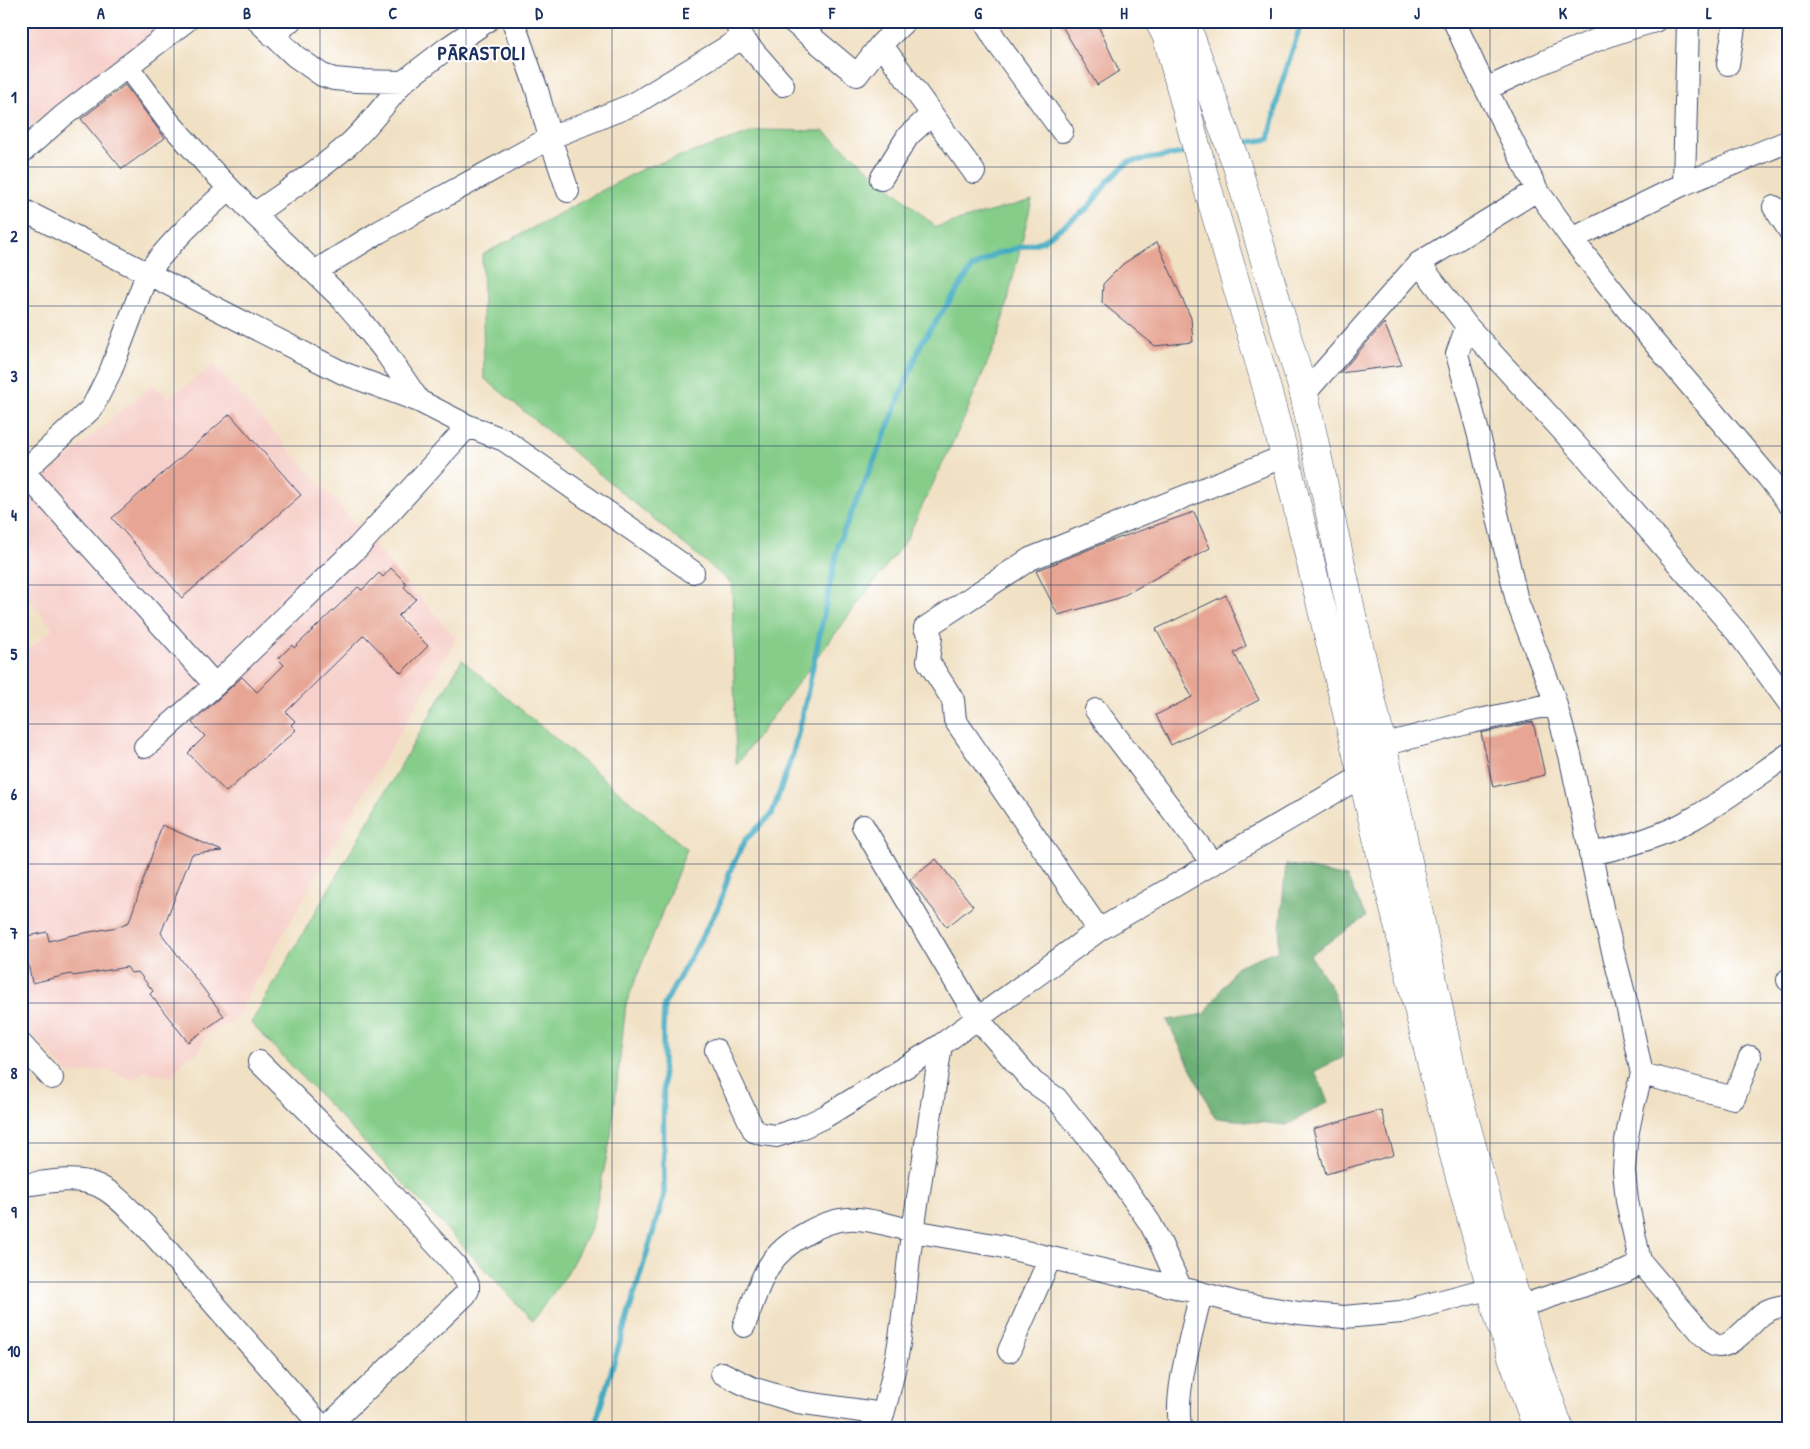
<svg xmlns="http://www.w3.org/2000/svg" width="1810" height="1449" font-family="'Patrick Hand',sans-serif">
  <style>
    .built { fill: #f7d0cb }
    .green { fill: #85cd89; stroke: #507e74 }
    .forest { fill: #6cb075; stroke: #44706a }
    .lines { fill: none; stroke-linecap: round; stroke-linejoin: round }
    .stream { stroke: #42abc2; stroke-width: 5.5 }
    .building { fill: #e7a694 }
    .minor-casing { stroke: #3b4a6d; stroke-width: 24 }
    .secondary-casing { stroke: #3b4a6d; stroke-width: 29 }
    .minor { stroke: #fff; stroke-width: 22 }
    .secondary { stroke: #fff; stroke-width: 28 }
    .grid { fill: none; stroke: #1b2f5e; stroke-width: 1; stroke-opacity: 0.55 }
    .labels { text-anchor: middle; dominant-baseline: central; stroke-width: 4; stroke-linejoin: round; paint-order: stroke }
    .district-label { font-size: 20px; font-weight: bold; letter-spacing: 1px; fill: #1b2f5e; stroke: #fff }
    .neatline { fill: none; stroke: #1b2f5e; stroke-width: 2 }
    .grid-label { font-size: 16px; text-anchor: middle; font-weight: bold; fill: #1b2f5e }
  </style>
  <rect width="100%" height="100%" fill="#fff"/>
  <filter id="ink" filterUnits="userSpaceOnUse"><feTurbulence type="fractalNoise" baseFrequency=".02" numOctaves="2"/><feDisplacementMap in="SourceGraphic" scale="10" xChannelSelector="R" yChannelSelector="G"/><feConvolveMatrix kernelMatrix="1 2 1 2 8 2 1 2 1" color-interpolation-filters="sRGB"/></filter>
  <filter id="wash" filterUnits="userSpaceOnUse"><feTurbulence type="fractalNoise" baseFrequency=".0096" numOctaves="4" result="noise"/><feDisplacementMap in="SourceGraphic" scale="20" xChannelSelector="R" yChannelSelector="G"/><feGaussianBlur stdDeviation="1.12" result="paint"/><feColorMatrix in="noise" values="0 0 0 0 0 0 0 0 0 0 0 0 0 0 0 0 0 1.4 0 .05"/><feComposite in="paint" operator="in"/></filter>
  <g filter="url(#wash)">
    <rect width="100%" height="100%" fill="#f1e1c4"/>
    <path class="built" d="M21,21H172L21,133Z
      M214,365L456,638L341,832L233,1022L209,1032L197,1054L186,1056L172,1078L145,1071L132,1080L108,1070L68,1074L21,1022V655L53,629L21,589V497L153,384L168,398Z"/>
    <path class="green" d="M760,130L824,131L936,227L1032,200L999,335L962,423L906,540L736,765L732,584L484,378L482,255L644,168Z
      M462,660L687,849L626,1004L611,1136L592,1226L565,1277L532,1321L495,1280L251,1023Z"/>
    <path class="forest" d="M1286,864L1347,877L1366,917L1310,955L1332,989L1342,1020V1058L1315,1071L1328,1102L1287,1125L1215,1118L1167,1020L1205,1014L1237,966L1278,950Z"/>
    <g class="lines">
      <path class="stream" d="M1237,144L1269,139L1275,114L1279,91L1302,21
        M594,1428L664,1196L663,1033L664,1005L719,906L730,871L745,840L772,814L793,753L804,709L839,542L879,449L922,342L972,268L996,254L1043,241L1088,208L1108,181L1128,162L1190,152"/>
    </g>
    <g id="blocks">
      <path class="building" d="M1059,21H1096L1119,71L1097,85Z
        M125,85L165,138L122,169L81,119Z
        M1157,242L1191,318L1193,342L1155,346L1102,303L1103,284L1123,264Z
        M1384,323L1402,365L1340,373Z
        M230,414L301,495L182,598L112,518Z
        M1194,512L1210,548L1119,598L1058,615L1036,571L1102,544Z
        M391,568L407,584L404,587L416,599L398,616L428,646L401,673L364,635L286,712L295,721L291,725L296,730L226,792L188,753L205,736L192,723L242,677L257,692L284,665L278,659L292,645L294,648L358,587L362,590L379,573L383,577Z
        M1226,595L1246,646L1234,653L1259,700L1171,745L1156,715L1192,697L1156,629Z
        M1533,722L1545,775L1493,787L1481,733Z
        M162,825L222,851L192,854L161,933L224,1016L188,1042L150,994L153,991L138,972L131,973L127,967L73,976L71,974L32,983L23,937L47,932L49,941L68,936L117,927L129,922Z
        M936,859L973,906L947,927L910,880Z
        M1381,1110L1394,1155L1326,1174L1313,1129Z"/>
    </g>
  </g>
  <g filter="url(#ink)">
    <use href="#blocks" fill-opacity="0" stroke="#3b4a6d" stroke-width="1"/>
    <g class="lines">
      <defs>
        <path id="minor" d="M258,21L295,56L322,75L334,79L357,81L403,82L446,49L487,21
          M513,21L537,90L550,138L568,191
          M735,21L742,38L783,85
          M792,21L857,75L881,44L905,21
          M984,21L998,44L1062,131
          M1454,21L1476,69L1537,190L1572,239L1646,333L1768,477L1789,504
          M273,36L290,21
          M881,44L974,172
          M1728,64L1735,21
          M127,66L168,121L208,166L254,214L341,298L361,321L384,350L419,401
          M1486,89C1541,63 1595,37 1655,21
          M21,153L63,116L186,21
          M881,179L908,136L932,114
          M1684,184L1688,21
          M1537,190L1419,263L1467,326L1583,453L1741,637L1789,703
          M1774,207L1789,230
          M21,209L343,373L419,401L468,426L504,440L693,572
          M254,214C285,192 319,171 347,146C368,127 385,104 403,82
          M1572,239L1684,184L1789,141
          M314,272L379,232L550,138L634,104L742,38
          M1467,326L1457,354L1482,447L1517,601L1553,695L1570,755L1604,917L1627,1005L1642,1074L1633,1106L1626,1141L1624,1171L1627,1201L1640,1261L1634,1267L1624,1272L1518,1307
          M1304,394L1419,263
          M24,472L215,685
          M21,474L92,408L111,370L147,274C170,242 200,215 229,189
          M1096,710L1213,864
          M1382,745L1471,722L1540,707H1556
          M145,747L215,685L358,547L468,426
          M863,826L977,1018L1033,1082L1056,1098L1107,1161L1150,1223L1160,1242L1181,1289
          M1590,854C1626,847 1661,837 1692,819C1726,800 1757,776 1789,754
          M1099,930L955,720L953,700L928,661L931,637L925,628L1030,559L1285,456
          M1788,980L1789,979
          M21,1044L52,1078
          M716,1050L754,1131L763,1134L776,1136L801,1128L826,1116L941,1045L1099,930L1362,776
          M259,1062L379,1181L455,1265L468,1284V1290L465,1295L326,1428
          M1642,1074L1734,1098L1750,1057
          M21,1185C44,1183 72,1176 94,1184C114,1191 130,1211 145,1225L323,1428
          M1640,1261L1705,1337C1708,1339 1711,1343 1714,1345C1729,1352 1752,1322 1762,1314C1769,1309 1780,1306 1789,1306
          M744,1326C751,1308 759,1281 769,1266C785,1241 827,1217 857,1219C875,1220 895,1227 913,1231L941,1045
          M1009,1351L1050,1258
          M722,1373L752,1388L798,1402L883,1414
          M879,1428C890,1391 899,1353 903,1315C907,1287 907,1259 913,1231L1000,1246L1201,1293L1238,1303L1299,1313L1344,1317L1401,1312L1491,1288
          M1181,1428C1172,1399 1194,1325 1201,1293"/>
        <path id="secondary" d="M1159,21L1167,37L1205,179L1264,378L1285,456L1451,1145L1502,1328L1537,1428
          M1185,21L1237,166L1304,394L1354,624L1399,818L1454,1081L1500,1247L1537,1364L1559,1428"/>
      </defs>
      <use href="#minor" class="minor-casing"/>
      <use href="#secondary" class="secondary-casing"/>
      <use href="#minor" class="minor"/>
      <use href="#secondary" class="secondary"/>
    </g>
  </g>
  <path class="grid" d="M174,21V1428M320,21V1428M466,21V1428M612,21V1428M759,21V1428M905,21V1428M1051,21V1428M1198,21V1428M1344,21V1428M1490,21V1428M1636,21V1428M21,167H1789M21,306H1789M21,446H1789M21,585H1789M21,724H1789M21,864H1789M21,1003H1789M21,1143H1789M21,1282H1789"/>
  <g class="labels">
    <g class="district-label">
      <text x="482" y="52">PĀRASTOLI</text>
    </g>
  </g>
  <rect width="1810" height="1449" fill="none" stroke="#fff" stroke-width="55"/>
  <rect x="28" y="28" width="1754" height="1394" class="neatline"/>
  <g class="grid-label">
    <text x="101" y="19">A</text>
    <text x="247" y="19">B</text>
    <text x="393" y="19">C</text>
    <text x="539" y="19">D</text>
    <text x="686" y="19">E</text>
    <text x="832" y="19">F</text>
    <text x="978" y="19">G</text>
    <text x="1124" y="19">H</text>
    <text x="1271" y="19">I</text>
    <text x="1417" y="19">J</text>
    <text x="1563" y="19">K</text>
    <text x="1709" y="19">L</text>
    <text x="14" y="103">1</text>
    <text x="14" y="242">2</text>
    <text x="14" y="382">3</text>
    <text x="14" y="521">4</text>
    <text x="14" y="660">5</text>
    <text x="14" y="800">6</text>
    <text x="14" y="939">7</text>
    <text x="14" y="1079">8</text>
    <text x="14" y="1218">9</text>
    <text x="14" y="1357">10</text>
  </g>
</svg>
